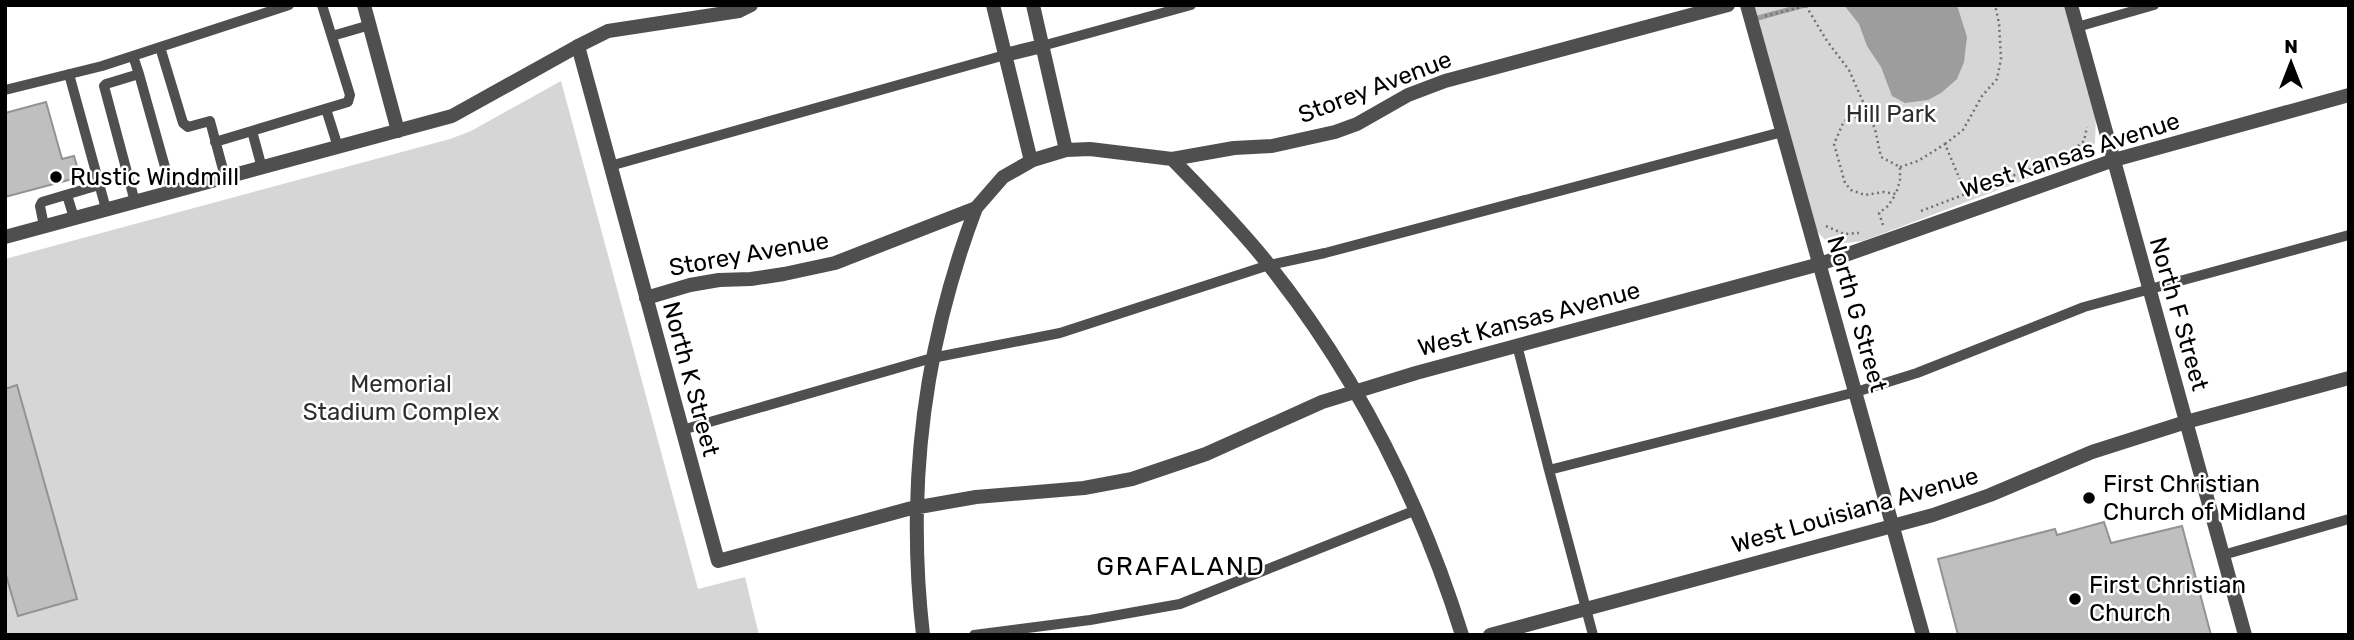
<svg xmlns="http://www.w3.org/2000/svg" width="2354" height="640" font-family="Rubik,sans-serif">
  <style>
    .green { fill: #d6d6d6 }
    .water { fill: #9d9d9d }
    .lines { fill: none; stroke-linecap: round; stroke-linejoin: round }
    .stream { stroke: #9d9d9d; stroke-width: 5 }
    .building { fill: #bfbfbf; stroke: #939393; stroke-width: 2 }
    .path { stroke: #717171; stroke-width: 2.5; stroke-dasharray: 2 3.5; stroke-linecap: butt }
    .service { stroke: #4f4f4f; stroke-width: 10 }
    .minor { stroke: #4f4f4f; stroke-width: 14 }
    .tertiary { stroke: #4f4f4f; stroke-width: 14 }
    .poi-dot { fill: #000; stroke: #fff; stroke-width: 2.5 }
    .labels { text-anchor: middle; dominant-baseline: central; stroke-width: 5; stroke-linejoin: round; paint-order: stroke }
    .street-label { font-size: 24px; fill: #000; stroke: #fff }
    .park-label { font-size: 24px; fill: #2d2d2d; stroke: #fff }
    .poi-label { font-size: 24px; fill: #000; stroke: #fff; text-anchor: start }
    .neighbourhood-label { font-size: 26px; letter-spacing: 2px; fill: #000; stroke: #fff }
  </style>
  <rect width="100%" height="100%" fill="#fff"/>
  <path class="green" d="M1752,5H2065L2096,114L2095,144L2075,161L1863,241L1830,245L1808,222Z
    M561,81L698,589L745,577L759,635H5V259L450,139L471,131Z"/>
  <path class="water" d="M1844,5H1957L1967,37L1964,62L1957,79L1941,93L1928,100L1905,103L1892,96L1881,67L1867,46L1859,24Z"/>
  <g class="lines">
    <path class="stream" d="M1751,20L1805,5"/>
  </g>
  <path class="building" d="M46,102L62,159L74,156L80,177L5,197V113Z
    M17,385L77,599L18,616L5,572V389Z
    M2104,522L2111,543L2182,526L2211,635H1958L1938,559L2055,529L2057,535Z"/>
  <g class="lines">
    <path class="path" d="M1806,6L1827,41L1849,70L1875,129L1881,157L1900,167V180L1896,194L1884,192L1865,195L1851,190L1845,183L1834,144L1844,121L1867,113
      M1765,16L1806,6
      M1945,144L1963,130L1982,96L1997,79L2001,59L1999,23L1995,5
      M1900,167L1918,161L1945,144L1966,194
      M1921,211L2067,155L2084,141L2087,127
      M1883,225L1879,213L1888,206L1896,194
      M1826,226L1844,234L1859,233"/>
    <path class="service" d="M2077,27L2154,5
      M332,36L370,25
      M1042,46L1191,5
      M160,47L183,123L188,127L210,121L225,177
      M133,56L139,74L106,84L104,86L135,202
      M69,74L106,209
      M139,74L172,192
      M5,90L102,66L289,5
      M326,109L338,147
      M252,131L262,168
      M215,142L348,102L350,95L322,5
      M610,166L1005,55
      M67,195L74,218
      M44,226L40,206L42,202L99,185
      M1517,345L1549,470L1856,392L1917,373L2084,307L2349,235
      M682,430L932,358L1060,333L1269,265L1325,253L1782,132
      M1549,470L1593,635
      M2223,555L2349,519
      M974,635L1090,620L1180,604L1416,510"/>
    <path class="minor" d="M993,5L1031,161
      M1033,5L1066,150
      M1747,5L1923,635
      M2071,5L2245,635
      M578,46L718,561L908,509L976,497L1084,488L1132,479L1206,454L1322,402L1416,373L1820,264L2114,160L2349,95
      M1005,55L1042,46
      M1172,159C1204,192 1236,224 1265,260C1354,371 1420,500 1462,635
      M646,298L690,285L719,280L751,279L784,274L835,263L976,208L1003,177L1033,160L1066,150L1090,149L1172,159L1234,148L1272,146L1335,132L1357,124L1408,95L1445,81L1728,5
      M923,635C906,487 923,347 976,208"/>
    <path class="tertiary" d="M364,5L398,131
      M5,237L452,116L578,46L608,31L739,11L751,5
      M1490,635L1933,515L1990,495L2092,452L2186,422L2349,378"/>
  </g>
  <g class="poi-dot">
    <circle cx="56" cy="177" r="7"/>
    <circle cx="2089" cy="498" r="7"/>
    <circle cx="2075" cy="599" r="7"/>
  </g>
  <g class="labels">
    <g class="street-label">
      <text transform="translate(1375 87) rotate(-21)">Storey Avenue</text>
      <text transform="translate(2070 155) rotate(-18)">West Kansas Avenue</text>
      <text transform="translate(749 254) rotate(-10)">Storey Avenue</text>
      <text transform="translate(1857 314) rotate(74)">North G Street</text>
      <text transform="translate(2179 314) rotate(74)">North F Street</text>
      <text transform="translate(1529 319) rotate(-15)">West Kansas Avenue</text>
      <text transform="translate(691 379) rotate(75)">North K Street</text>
      <text transform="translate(1855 510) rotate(-16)">West Louisiana Avenue</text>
    </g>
    <g class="park-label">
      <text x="1891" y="114">Hill Park</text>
      <text x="401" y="384">Memorial<tspan x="401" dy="28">Stadium Complex</tspan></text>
    </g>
    <g class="poi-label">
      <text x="70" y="177">Rustic Windmill</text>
      <text x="2103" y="484">First Christian<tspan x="2103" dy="28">Church of Midland</tspan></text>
      <text x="2089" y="585">First Christian<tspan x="2089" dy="28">Church</tspan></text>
    </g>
    <g class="neighbourhood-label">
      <text x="1181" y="566">GRAFALAND</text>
    </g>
  </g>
  <rect width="2354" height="640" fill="none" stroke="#000000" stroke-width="14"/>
  <g transform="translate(2291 63)" stroke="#ffffff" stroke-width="5" paint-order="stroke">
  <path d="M0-5L12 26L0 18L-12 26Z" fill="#000000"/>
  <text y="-10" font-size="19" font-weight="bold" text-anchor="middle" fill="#000000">N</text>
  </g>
</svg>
